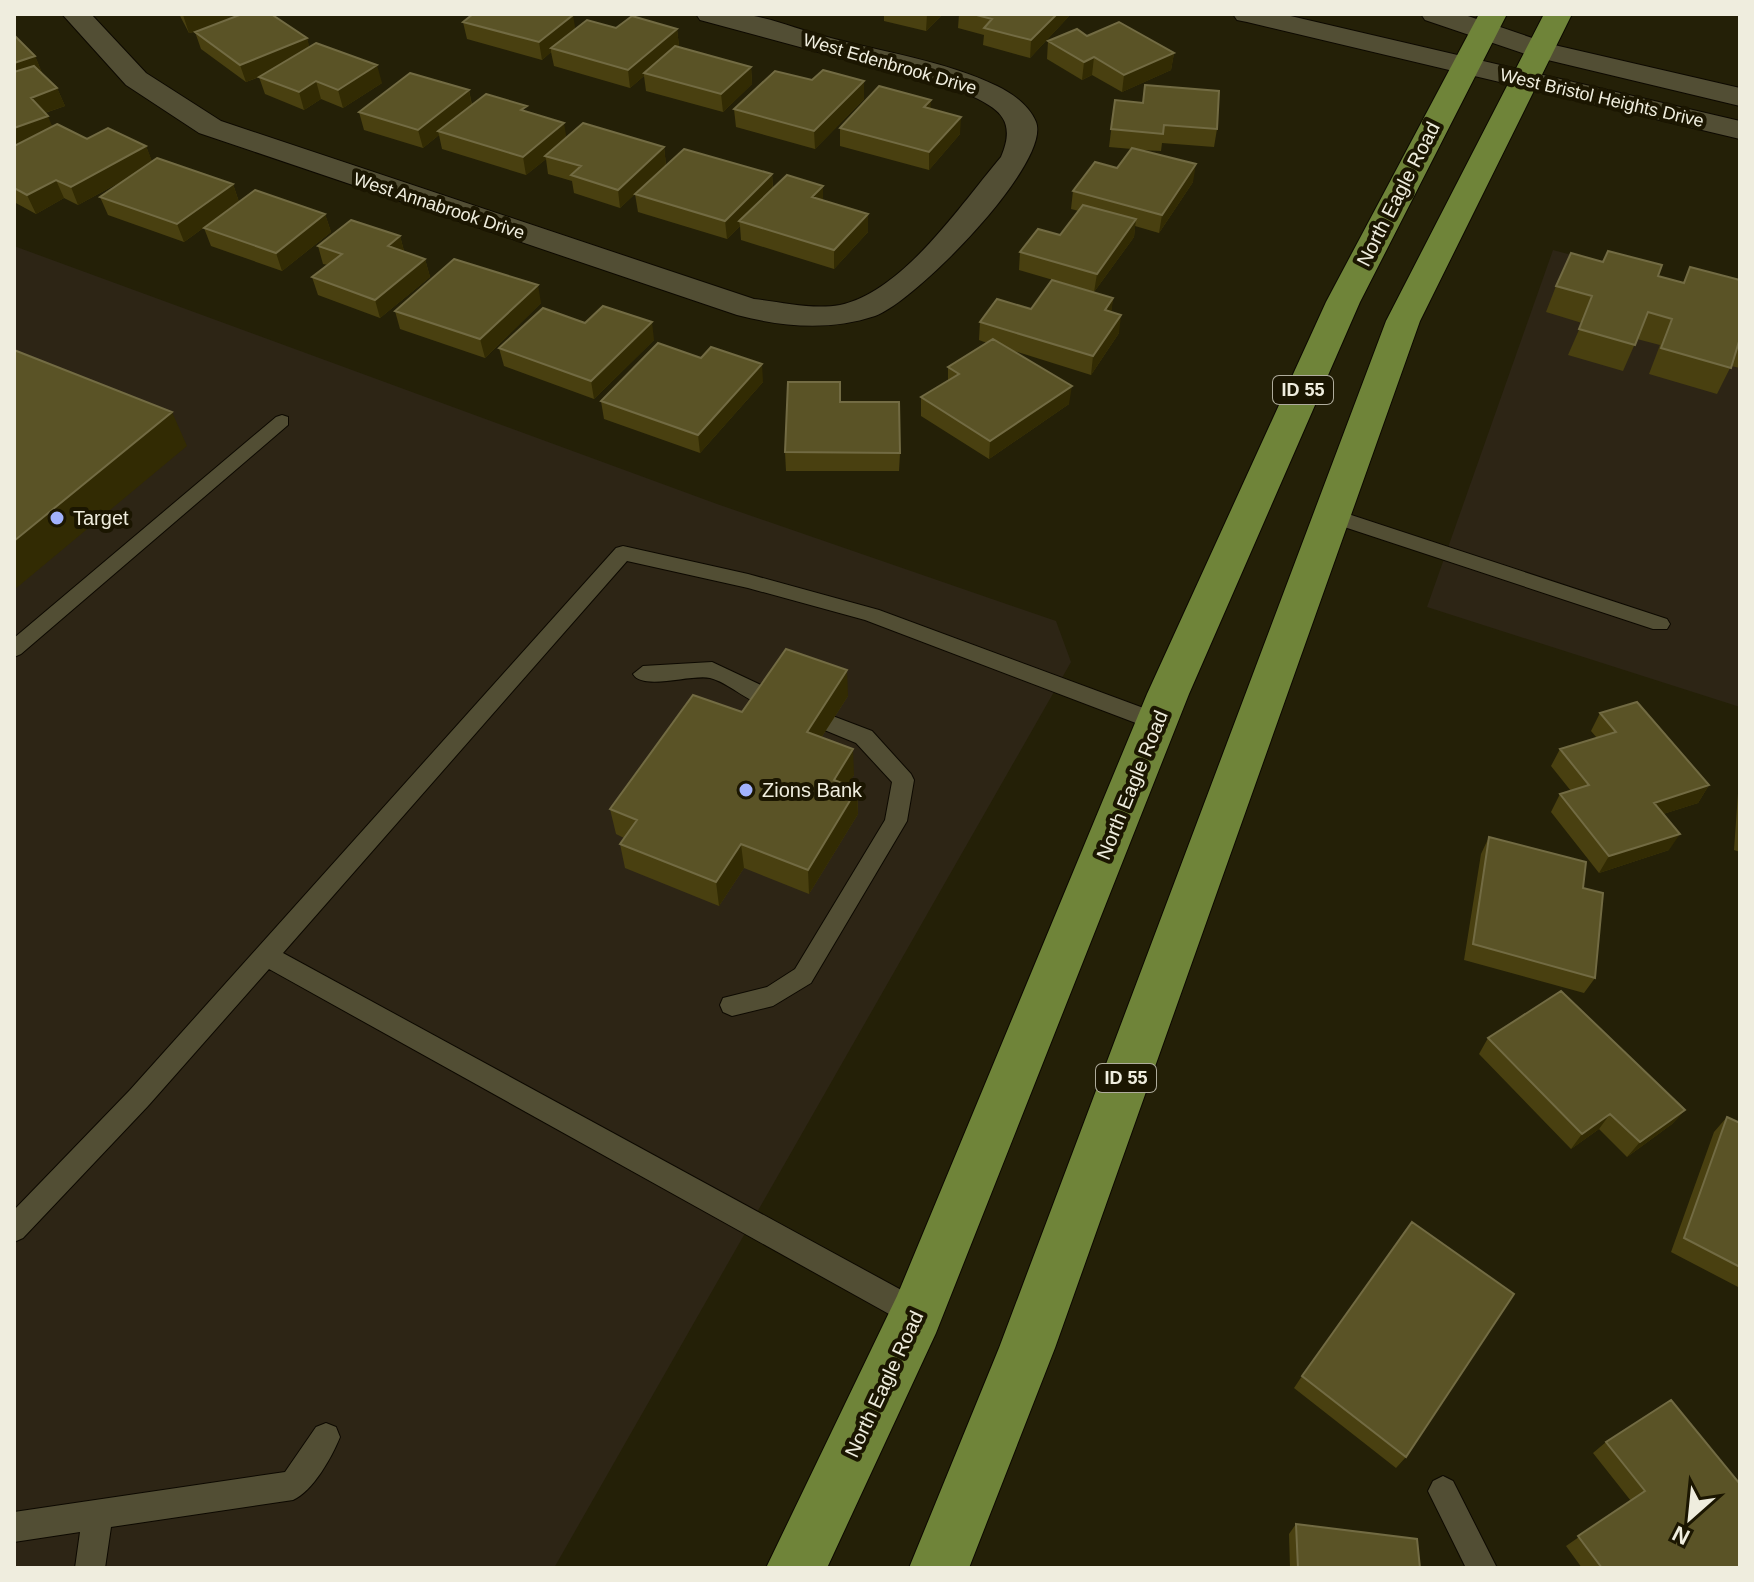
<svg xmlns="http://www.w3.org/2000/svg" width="1754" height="1582" font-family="Helvetica,sans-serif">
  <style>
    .commercial { fill: #2d2515 }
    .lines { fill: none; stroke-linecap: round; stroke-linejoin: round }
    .service-casing { stroke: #0d0900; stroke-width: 2 }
    .minor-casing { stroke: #0d0900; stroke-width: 2 }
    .tertiary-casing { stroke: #0d0900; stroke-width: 2 }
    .trunk-casing { stroke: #0d0900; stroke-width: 2 }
    .service { fill: #524e34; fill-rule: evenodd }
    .minor { fill: #524e34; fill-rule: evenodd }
    .tertiary { fill: #524e34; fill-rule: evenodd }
    .trunk { fill: #6f8439; fill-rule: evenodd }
    .wall { fill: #494010 }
    .shaded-wall { fill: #322b03 }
    .building { fill: #5a5326; stroke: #726b43; stroke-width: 2 }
    .poi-dot { fill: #a2b2fd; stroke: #1b1601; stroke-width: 3 }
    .labels { text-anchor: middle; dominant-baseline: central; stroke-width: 8; stroke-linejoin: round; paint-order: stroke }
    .far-street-label { font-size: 18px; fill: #efedde; stroke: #1b1601 }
    .shield { fill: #1b1601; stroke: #afac9c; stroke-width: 2 }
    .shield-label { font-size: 18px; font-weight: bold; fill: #efedde }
    .street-label { font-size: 20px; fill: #efedde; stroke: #1b1601 }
    .poi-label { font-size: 20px; fill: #efedde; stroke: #1b1601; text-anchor: start }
  </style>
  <rect width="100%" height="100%" fill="#242007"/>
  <path class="commercial" d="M14,246L717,504L1056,621L1071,662L554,1568H14Z
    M1553,250L1740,300V707L1427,607Z"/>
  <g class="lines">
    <defs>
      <path id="service" d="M282,415L288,417V425L21,654L14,657V638L276,417Z
        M1330,508L1667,619L1670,624L1667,629H1653L1323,520L1320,515L1323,510Z
        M623,546L748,574L879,610L1165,716L1168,722L1165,728H1149L865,620L748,588L627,561L283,953L927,1304L931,1314L927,1324L917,1328L907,1324L269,969L148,1106L23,1238L14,1242V1210L130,1090L616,548Z
        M712,662L778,693L782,699L778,705C756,712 732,683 710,678C692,674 642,691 633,674L643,666Z
        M830,715L872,731L911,774L914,780L907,821L811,983L773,1006L732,1016L723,1012L720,1005L723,998L767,987L795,969L885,820L892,782L856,743L822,729L819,723L822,717Z
        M326,1423L336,1427L340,1437C332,1457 313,1491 293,1500L111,1527L105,1568H75L80,1532L14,1542V1512L285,1472L316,1427Z
        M1443,1476L1453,1481L1497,1568H1466L1428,1491L1433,1481Z"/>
      <path id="minor" d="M62,14H91L146,73L221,121L754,299C781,302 813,310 840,305C904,291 961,204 1001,157C1019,115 993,106 959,90L700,20L696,14C710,14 725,13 739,14C768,16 799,30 827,37C882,52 946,61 997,86C1013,94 1029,105 1036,122C1052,163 915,302 875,316C830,331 783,327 737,315L199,133L126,85Z"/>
      <path id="tertiary" d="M1233,14H1282L1740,121V139L1247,22L1237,20Z
        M1421,14H1462L1550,44L1740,88V106L1531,56L1425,20Z"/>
      <path id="trunk" d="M1479,14H1507L1360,302L1189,694L936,1333L827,1568H766L897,1296L1147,694L1326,302Z
        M1544,14H1572L1420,321L1055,1348L969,1568H909L999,1348L1386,321Z"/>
    </defs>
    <use href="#service" class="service-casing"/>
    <use href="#minor" class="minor-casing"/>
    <use href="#tertiary" class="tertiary-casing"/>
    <use href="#trunk" class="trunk-casing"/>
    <use href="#service" class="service"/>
    <use href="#minor" class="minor"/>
    <use href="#tertiary" class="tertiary"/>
    <use href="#trunk" class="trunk"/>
  </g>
  <path class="wall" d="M179,14H271L307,38L309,47L382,83L343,108L321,99L304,110L265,94L259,77L246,82L201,49L195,32L198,31L189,33Z
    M884,14H943L926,31L884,21Z
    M959,14H1071L1030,58L983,45L984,35L958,28Z
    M463,22L575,29H677L679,46L678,47L751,67L752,84L723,112L646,91L644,76L630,88L554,66L551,52L542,60L467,39Z
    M14,36L35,56L42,73L57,88L65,106L45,113L52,126L87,139L146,146L152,162L233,184L239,202L184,242L108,215L100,197L133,175L78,205L64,198L36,214L14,202Z
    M1087,36L1174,53L1171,70L1122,92L1092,75L1082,80L1047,59L1048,41Z
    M469,90L472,105L528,112L566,138L664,147L666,165L620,208L574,193L572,181L548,174L546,159L526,175L442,149L439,135L423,148L364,130L359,112Z
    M864,99L815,149L736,127L734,109Z
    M1115,100L1217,129L1214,147L1162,143L1161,151L1140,150L1193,182L1159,233L1135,226L1134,237L1094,292L1019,270L1020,252L1060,235L1079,211L1071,209L1073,191L1117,168L1132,149L1109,147Z
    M840,128L960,134L929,170L840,146Z
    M772,174L773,188L823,200L868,214V232L834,269L741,240L740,226L727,239L638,212L635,194Z
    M325,214L331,232L282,271L211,246L204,228Z
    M400,236L404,251L425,259L430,277L380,318L318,295L312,277L328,265L323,264L318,246Z
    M1690,267L1740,280V368L1731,366L1717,394L1649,374L1660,345L1637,339L1623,371L1568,355L1582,323L1546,312L1556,286L1658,276L1683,283Z
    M1113,298L1111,312L1119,333L1091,375L1014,351L1069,404L989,459L921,416V397L948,381V367L987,343L979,340L980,322Z
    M541,303L485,358L400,329L395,311Z
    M585,323L654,340L594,399L504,366L499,348Z
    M763,382L700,453L604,419L601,401Z
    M841,402L900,453L899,471H786L785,452Z
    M848,696L821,738L854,775L847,785L857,789L858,814L809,894L744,868L719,906L625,868L620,844L624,838L616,834L610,809L742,712Z
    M1600,713L1709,785L1698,803L1663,814L1669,850L1599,873L1551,812L1560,794L1571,791L1551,766L1560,749L1597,738L1591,731Z
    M1740,765V852L1734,850Z
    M1489,837L1583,888L1595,978L1584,993L1464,960L1481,854Z
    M1488,1038L1685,1110L1672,1124L1627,1157L1599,1129L1571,1149L1479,1054Z
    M1727,1117L1740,1123V1288L1671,1252L1714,1132Z
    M1302,1376L1406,1457L1396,1468L1294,1388Z
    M1606,1442L1740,1568H1582L1566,1546L1631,1501L1593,1453Z
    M1296,1524L1420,1568H1290L1289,1534Z"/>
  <path class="shaded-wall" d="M188,14H241L243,20L189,33L183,15Z
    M927,14H943L926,31Z
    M1057,14H1071L1030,58L1031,40Z
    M573,15L576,33L551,48V52L542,60L539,42Z
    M677,29L679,46L646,74L644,73V76L630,88L628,70Z
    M307,38L312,56L246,82L240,65Z
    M1174,53L1171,70L1122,92L1124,75Z
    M35,56L42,73L14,83V63Z
    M1094,57L1092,75L1082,80L1084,62Z
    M377,65L382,83L343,108L338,90Z
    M751,67L752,84L723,112L721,94Z
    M316,81L321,99L304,110L299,92Z
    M864,81V99L815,149L814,131Z
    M57,88L65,106L38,115L31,98Z
    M469,90L472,108L438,131L439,135L423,148L418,130Z
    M931,100L930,117L924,107Z
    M48,116L55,134L14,148V128Z
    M961,117L960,134L929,170V152Z
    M564,123L567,141L545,156L546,159L526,175L523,157Z
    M146,146L153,164L78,205L71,187Z
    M664,147L666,165L620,208L618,190Z
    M1196,164L1193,182L1159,233L1162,215Z
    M772,174L773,192L739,221L740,226L727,239L725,221Z
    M56,180L64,198L36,214L27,195Z
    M233,184L239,202L184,242L177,224Z
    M823,186V204L812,197Z
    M325,214L331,232L282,271L276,253Z
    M868,214V232L834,269V250Z
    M1136,219L1134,237L1094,292L1097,274Z
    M400,236L405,255L388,246Z
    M425,259L430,277L380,318L375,300Z
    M538,285L541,303L485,358L480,339Z
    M1113,298L1111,316L1105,310Z
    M1121,315L1119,333L1091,375L1093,356Z
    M652,322L654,340L594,399L591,381Z
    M762,364L763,382L700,453L698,435Z
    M1072,386L1069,404L989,459L990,441Z
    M172,412L187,446L14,590V541Z
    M847,670L848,696L808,758L807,732Z
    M853,749L854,775L835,805L834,780Z
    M1709,785L1698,803L1644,820L1654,803Z
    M857,789L858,814L809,894L808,870Z
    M1680,834L1669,850L1599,873L1609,856Z
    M741,844L744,868L719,906L716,882Z
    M1685,1110L1672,1124L1627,1157L1640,1142Z
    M1610,1114L1599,1129L1571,1149L1582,1134Z"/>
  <path class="building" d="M242,14H271L307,38L240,65L195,32Z
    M473,14H568L573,15L539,42L463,22Z
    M973,14H1057L1031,40L984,28L992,19Z
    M632,16L677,29L628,70L551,48L587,20L616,28Z
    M1119,22L1174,53L1124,75L1094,57L1084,62L1048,41L1077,29L1087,36Z
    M14,36H15L35,56L14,63Z
    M316,43L377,65L338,90L316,81L299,92L259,77Z
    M675,46L751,67L721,94L644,73Z
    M34,66L57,88L31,98L48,116L14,128V72Z
    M823,70L864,81L814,131L734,109L775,71L812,80Z
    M410,73L469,90L418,130L359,112Z
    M1145,85L1219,91L1217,129L1164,125L1163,134L1111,129L1115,100L1143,103Z
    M879,86L931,100L924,107L961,117L929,152L840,128Z
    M486,94L527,106L521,110L564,123L523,157L438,131Z
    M583,123L664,147L618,190L571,175L581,166L545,156Z
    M57,124L87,139L108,128L146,146L71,187L56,180L27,195L14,188V146Z
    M1132,148L1196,164L1162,215L1073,191L1095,162L1117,168Z
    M684,149L772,174L725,221L635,194Z
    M157,158L233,184L177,224L100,197Z
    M787,175L823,186L812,197L868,214L834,250L739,221Z
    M255,190L325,214L276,253L204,228Z
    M1083,205L1136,219L1097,274L1020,252L1038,229L1060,235Z
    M351,220L400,236L388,246L425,259L375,300L312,277L342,254L318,246Z
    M1608,251L1662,265L1658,276L1684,283L1690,267L1740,280V338L1731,368L1661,348L1672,319L1648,312L1635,345L1579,329L1592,296L1556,286L1571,253L1603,262Z
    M454,259L538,285L480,339L395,311Z
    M1052,280L1113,298L1105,310L1121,315L1093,356L980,322L997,299L1031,309Z
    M603,306L652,322L591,381L499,348L543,308L585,323Z
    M993,339L1072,386L990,441L921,397L959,374L948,367Z
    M658,343L701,358L711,347L762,364L698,435L601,401Z
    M14,350L172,412L14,541Z
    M788,382H840V402H899L900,453L785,452Z
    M786,649L847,670L807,732L853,749L834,780L857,789L808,870L741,844L716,882L620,844L637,820L610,809L693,695L742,712Z
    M1637,702L1709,785L1654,803L1680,834L1609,856L1560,794L1589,785L1560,749L1616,732L1600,713Z
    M1489,837L1586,862L1583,888L1603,893L1595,978L1473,944Z
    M1561,991L1685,1110L1640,1142L1610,1114L1582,1134L1488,1038Z
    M1727,1117L1740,1123V1267L1684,1238Z
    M1412,1222L1514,1294L1406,1457L1302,1376Z
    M1671,1400L1740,1484V1568H1602L1578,1536L1645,1491L1606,1442Z
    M1296,1524L1417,1539L1420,1568H1298Z"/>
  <g class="poi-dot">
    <circle cx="57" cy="518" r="8"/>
    <circle cx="746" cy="790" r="8"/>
  </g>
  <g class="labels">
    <g class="far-street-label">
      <text transform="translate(890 64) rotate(16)">West Edenbrook Drive</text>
      <text transform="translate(1602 98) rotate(13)">West Bristol Heights Drive</text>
      <text transform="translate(439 206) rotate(18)">West Annabrook Drive</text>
    </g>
    <g class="shield">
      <rect x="1273" y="376" width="60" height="28" rx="6"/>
      <rect x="1096" y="1064" width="60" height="28" rx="6"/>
    </g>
    <g class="shield-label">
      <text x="1303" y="390">ID 55</text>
      <text x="1126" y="1078">ID 55</text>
    </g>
    <g class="street-label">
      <text transform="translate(1398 194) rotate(-63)">North Eagle Road</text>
      <text transform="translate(1132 785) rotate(-68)">North Eagle Road</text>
      <text transform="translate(884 1384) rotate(-65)">North Eagle Road</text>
    </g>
    <g class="poi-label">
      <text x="73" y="518">Target</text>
      <text x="762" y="790">Zions Bank</text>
    </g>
  </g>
  <rect width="1754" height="1582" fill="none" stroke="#efedde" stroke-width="32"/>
  <g transform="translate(1690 1518) rotate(207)" stroke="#1b1601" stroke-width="6" paint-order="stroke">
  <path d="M0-6L14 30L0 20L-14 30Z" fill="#efedde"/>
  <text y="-12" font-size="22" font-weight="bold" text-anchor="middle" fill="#efedde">N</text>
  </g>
</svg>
